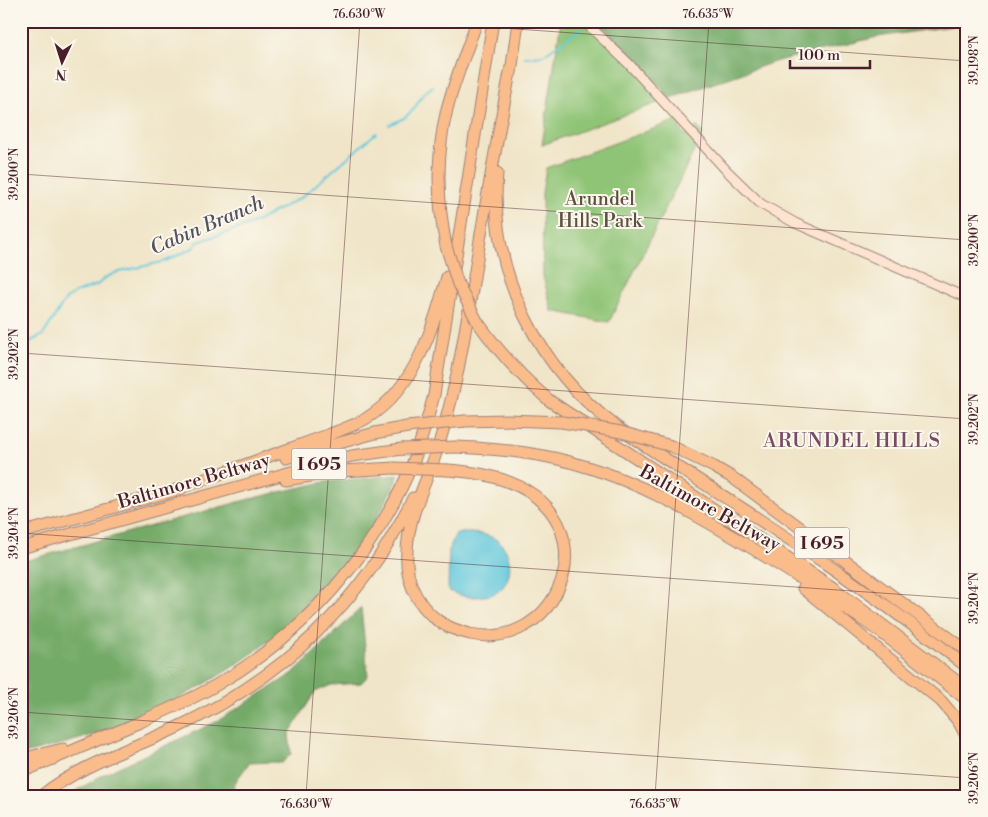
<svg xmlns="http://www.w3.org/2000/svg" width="988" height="817" font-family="'Libre Bodoni',serif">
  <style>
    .green { fill: #8fc476; stroke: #6c7250 }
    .forest { fill: #73aa67; stroke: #5e6449 }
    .water { fill: #60c8dc; stroke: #557484 }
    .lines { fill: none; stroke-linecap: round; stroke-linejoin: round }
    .stream { stroke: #60c8dc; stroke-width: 2 }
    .secondary-casing { stroke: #9d827a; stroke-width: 11 }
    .motorway-casing { stroke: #9d827a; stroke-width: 13 }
    .secondary { stroke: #fde4d1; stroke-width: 9 }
    .motorway { stroke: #fabc8b; stroke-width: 11 }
    .motorway-bridge-casing { stroke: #9d827a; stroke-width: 13; stroke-linecap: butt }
    .motorway-bridge { stroke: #fabc8b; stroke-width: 11 }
    .ticks { fill: none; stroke: #4a1f2b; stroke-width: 1; stroke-opacity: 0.45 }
    .labels { text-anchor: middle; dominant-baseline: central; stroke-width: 4; stroke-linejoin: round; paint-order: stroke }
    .shield { fill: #fbf7ec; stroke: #7f6065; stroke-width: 1 }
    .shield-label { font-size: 18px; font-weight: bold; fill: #4a1f2b }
    .park-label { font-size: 19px; fill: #5f5142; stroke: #fbf7ec }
    .street-label { font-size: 19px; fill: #4a1f2b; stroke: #fbf7ec }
    .water-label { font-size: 20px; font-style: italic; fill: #515260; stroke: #fbf7ec }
    .neighbourhood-label { font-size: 20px; letter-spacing: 1px; fill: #754c64; stroke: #fbf7ec }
    .neatline { fill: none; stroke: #4a1f2b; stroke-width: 2 }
    .ticks-label { font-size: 12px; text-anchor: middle; fill: #4a1f2b }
  </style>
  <rect width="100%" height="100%" fill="#fbf7ec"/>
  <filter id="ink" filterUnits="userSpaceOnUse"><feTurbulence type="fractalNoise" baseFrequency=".02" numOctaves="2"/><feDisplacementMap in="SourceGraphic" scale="10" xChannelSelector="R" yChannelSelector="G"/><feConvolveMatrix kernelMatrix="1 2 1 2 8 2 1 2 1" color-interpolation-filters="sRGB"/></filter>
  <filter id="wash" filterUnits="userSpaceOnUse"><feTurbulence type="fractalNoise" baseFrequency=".0096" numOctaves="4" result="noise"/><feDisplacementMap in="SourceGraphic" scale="20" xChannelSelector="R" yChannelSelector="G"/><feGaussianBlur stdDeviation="1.12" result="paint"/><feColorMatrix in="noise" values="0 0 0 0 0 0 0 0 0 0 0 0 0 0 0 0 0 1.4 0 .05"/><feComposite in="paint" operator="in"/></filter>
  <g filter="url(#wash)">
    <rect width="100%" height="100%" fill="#f0e5c8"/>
    <path class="green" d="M561,21H598L650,72L671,98L542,145Z
      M686,117L679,129L688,136L697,126L703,133L609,322L552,311L543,276L542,193L546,168Z"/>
    <path class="forest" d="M598,21H967V24L877,37L777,61L671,98L650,72Z
      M399,475C391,491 383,509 373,525C315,621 219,686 116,727C85,739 53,746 21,755V562L249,499L324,482Z
      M361,608L368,676L361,683L331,685L315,692L289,734L291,754L282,763L273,762L249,763L236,781L230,796H68L104,774L216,722L292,674Z"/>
    <path class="water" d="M461,533C473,533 485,533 495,539C512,549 515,576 500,590C493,596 479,597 470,597C463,596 453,594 448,590L449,550L455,535Z"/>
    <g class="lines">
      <path class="stream" d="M525,57L543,55L582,28
        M389,125L404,118L414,109L423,94L433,86
        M21,346L43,335L66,299L75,293L97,285L105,278L115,273L166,261L193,248L198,242L252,224L302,197L376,133"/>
    </g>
  </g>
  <g filter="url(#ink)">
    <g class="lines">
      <defs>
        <path id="secondary" d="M584,21L628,63L727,171L761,204L795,223L967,298"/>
        <path id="motorway" d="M511,73L518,21
          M497,173C489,273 538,369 618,428C736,505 857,579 967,667
          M446,246C437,200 436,154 447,109C455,79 467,50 477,21
          M477,321C498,351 521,377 550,401L832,587L967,689
          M465,421L507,420L562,422
          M671,446L714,467L733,478L967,651
          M456,447C501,449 544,453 587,467C640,483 689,511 737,539C786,569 836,600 883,634C911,655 939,678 967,700
          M286,458L375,433L407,427
          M448,470C477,472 511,478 535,496C601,546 551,651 470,634C458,631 446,627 437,620C415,603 405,578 407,551C408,519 423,489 434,459C443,433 450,406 456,379C465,337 471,295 478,252C488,190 499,129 511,67
          M286,480L342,471L394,468
          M175,490L328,435C341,430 355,425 367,418C416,387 432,330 447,277
          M21,533L181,489
          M21,548L309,467L352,456L402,449
          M803,588L941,701L958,721L967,737
          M21,759L63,749
          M21,772C61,756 100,739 140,722C166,710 193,699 218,684C305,633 375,554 414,460C422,439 428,417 434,395L493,21
          M41,796C80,765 131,749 176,728C282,678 361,604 413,498"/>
      </defs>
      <use href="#secondary" class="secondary-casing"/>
      <use href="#motorway" class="motorway-casing"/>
      <use href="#secondary" class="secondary"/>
      <use href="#motorway" class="motorway"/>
      <defs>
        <path id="motorway-bridge" d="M446,246L458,284L477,321
          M562,422L621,432L671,446
          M407,427L465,421
          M402,449L456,447
          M394,468L448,470"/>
      </defs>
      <use href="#motorway-bridge" class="motorway-bridge-casing"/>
      <use href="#motorway-bridge" class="motorway-bridge"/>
    </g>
  </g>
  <path class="ticks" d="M404,21L967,61M21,174L967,240M21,353L967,419M21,533L967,599M21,712L967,778M306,796L360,21M655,796L709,21"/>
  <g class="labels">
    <g class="shield">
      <rect x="291.5" y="448.5" width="55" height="31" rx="4"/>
      <rect x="794.5" y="527.5" width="55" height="31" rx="4"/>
    </g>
    <g class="shield-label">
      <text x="319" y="464">I 695</text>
      <text x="822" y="543">I 695</text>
    </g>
    <g class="park-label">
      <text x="600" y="199">Arundel<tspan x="600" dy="22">Hills Park</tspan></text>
    </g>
    <g class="street-label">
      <text transform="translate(194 481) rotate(-16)">Baltimore Beltway</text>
      <text transform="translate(710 508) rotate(29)">Baltimore Beltway</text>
    </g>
    <g class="water-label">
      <text transform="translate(207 226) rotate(-23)">Cabin Branch</text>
    </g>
    <g class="neighbourhood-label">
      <text x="852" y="441">ARUNDEL HILLS</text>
    </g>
  </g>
  <rect width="988" height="817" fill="none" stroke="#fbf7ec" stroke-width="55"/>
  <g transform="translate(62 62) rotate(184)" stroke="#fbf7ec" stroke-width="4" paint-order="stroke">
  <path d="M0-4L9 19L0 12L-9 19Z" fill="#4a1f2b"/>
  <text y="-8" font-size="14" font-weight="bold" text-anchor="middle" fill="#4a1f2b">N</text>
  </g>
  <path d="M790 60v8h80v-8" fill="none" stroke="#4a1f2b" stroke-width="2.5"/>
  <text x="798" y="60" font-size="15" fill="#4a1f2b" stroke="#fbf7ec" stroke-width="4" paint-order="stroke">100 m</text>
  <rect x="28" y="28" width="932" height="762" class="neatline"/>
  <g class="ticks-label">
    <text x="359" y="18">76.630°W</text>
    <text x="708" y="18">76.635°W</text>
    <text transform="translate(974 60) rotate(-90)" y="4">39.198°N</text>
    <text transform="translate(14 174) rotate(-90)" y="4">39.200°N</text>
    <text transform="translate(974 240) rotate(-90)" y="4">39.200°N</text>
    <text transform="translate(14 354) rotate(-90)" y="4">39.202°N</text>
    <text transform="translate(974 419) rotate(-90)" y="4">39.202°N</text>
    <text transform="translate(14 533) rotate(-90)" y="4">39.204°N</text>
    <text transform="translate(974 598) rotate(-90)" y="4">39.204°N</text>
    <text transform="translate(14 713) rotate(-90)" y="4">39.206°N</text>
    <text transform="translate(974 778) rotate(-90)" y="4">39.206°N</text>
    <text x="306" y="808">76.630°W</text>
    <text x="655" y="808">76.635°W</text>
  </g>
</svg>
